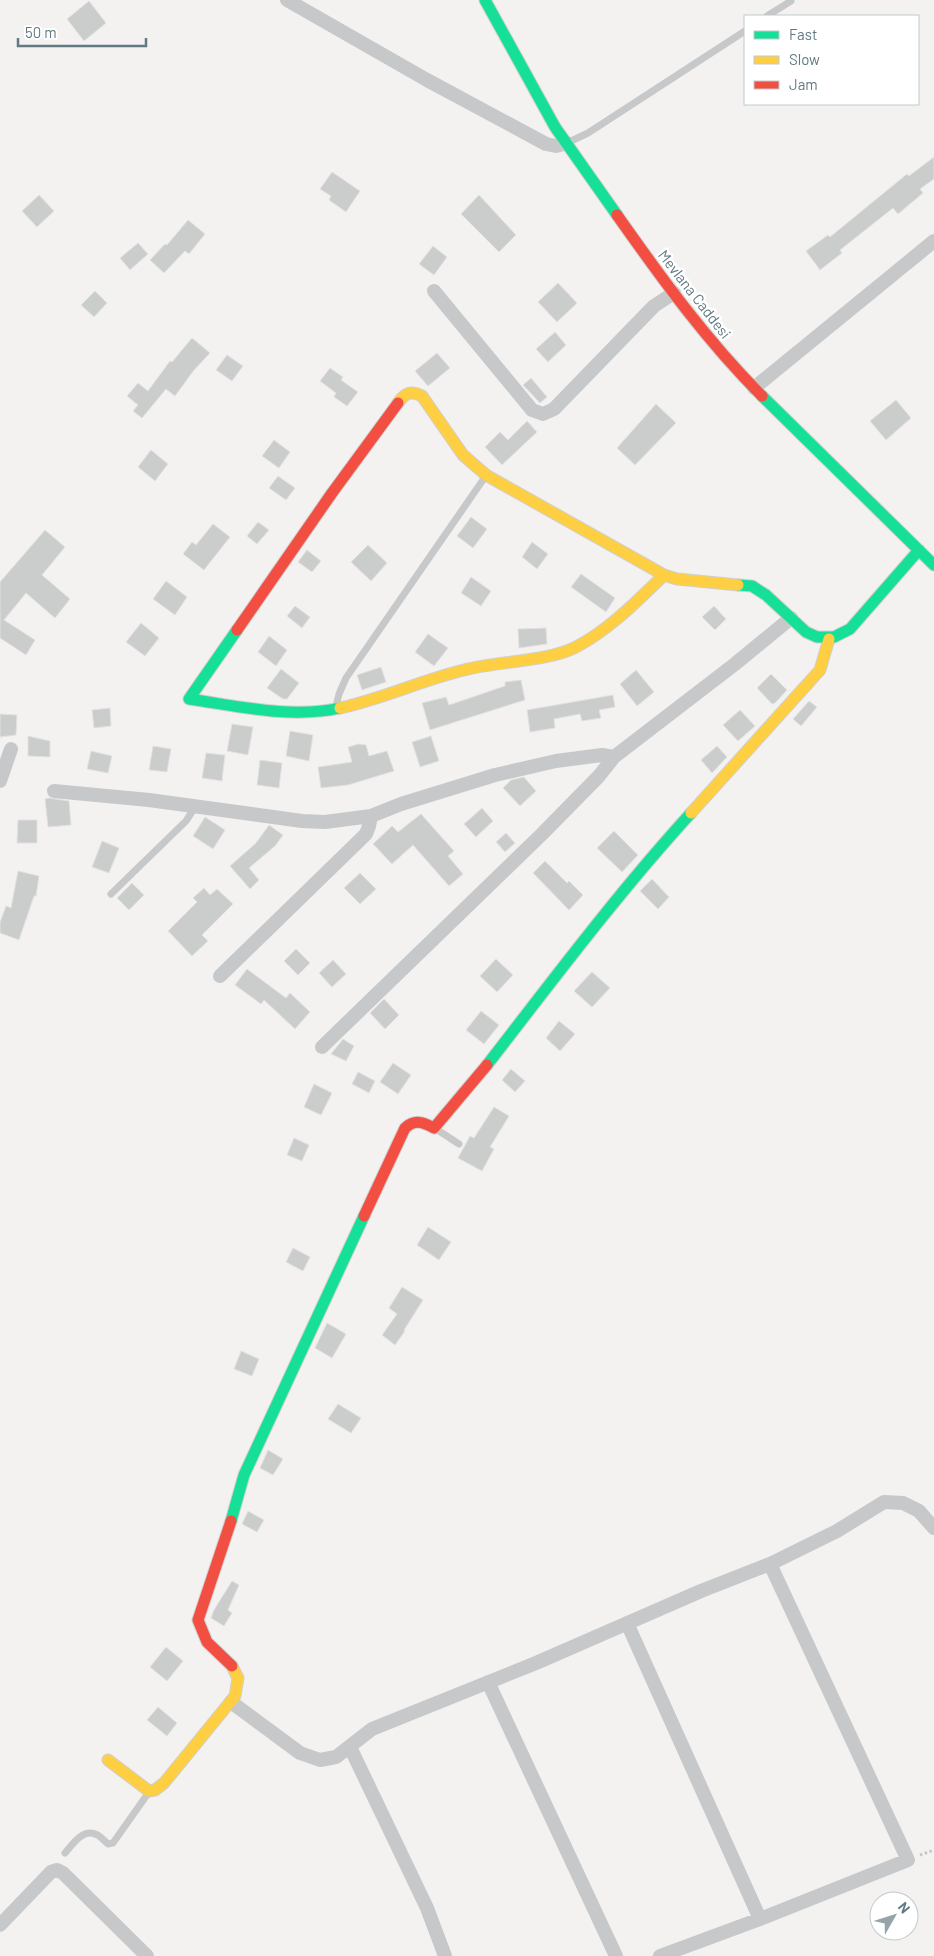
<svg xmlns="http://www.w3.org/2000/svg" width="934" height="1956" font-family="Barlow,sans-serif">
  <style>
    .building { fill: #cbcdcc; stroke: #e2e2e0 }
    .lines { fill: none; stroke-linecap: round; stroke-linejoin: round }
    .fast-casing { stroke: #cfd0d0; stroke-width: 13 }
    .slow-casing { stroke: #cfd0d0; stroke-width: 13 }
    .jam-casing { stroke: #cfd0d0; stroke-width: 13 }
    .path { stroke: #c5c7c6; stroke-width: 3; stroke-dasharray: 2.5 2.5; stroke-linecap: butt }
    .lane { stroke: #c7c8c9; stroke-width: 7 }
    .street { stroke: #c7c8c9; stroke-width: 14 }
    .fast { stroke: #16e098; stroke-width: 11 }
    .slow { stroke: #ffcf43; stroke-width: 11 }
    .jam { stroke: #f24e42; stroke-width: 11 }
    .labels { text-anchor: middle; dominant-baseline: central; stroke-width: 5; stroke-linejoin: round; paint-order: stroke }
    .street-label { font-size: 15px; fill: #617a82; stroke: #fff }
  </style>
  <rect width="100%" height="100%" fill="#f3f2f0"/>
  <path class="building" d="M89,1L106,23L84,41L67,19Z
    M934,157V179L920,189L923,193L898,214L893,208L840,250L842,253L820,270L806,251L828,235L830,237L907,174L909,176Z
    M332,172L360,191L346,212L329,200L331,196L320,189Z
    M39,195L54,211L37,227L22,211Z
    M479,195L516,235L499,252L461,214Z
    M188,220L205,234L189,254L185,251L164,273L150,260L165,244L167,245Z
    M138,243L148,254L130,270L120,258Z
    M433,246L447,257L434,275L419,264Z
    M558,283L577,303L557,322L538,302Z
    M95,291L107,303L94,317L81,305Z
    M555,332L566,345L548,362L536,349Z
    M192,338L210,353L194,370L175,396L166,389L142,418L133,411L138,405L127,396L138,383L148,391L170,361L172,362Z
    M437,353L450,368L428,386L415,371Z
    M227,355L243,366L232,381L216,370Z
    M330,368L343,377L341,380L358,392L347,406L334,397L336,393L320,381Z
    M531,378L547,397L540,403L523,385Z
    M896,400L911,418L886,440L870,421Z
    M656,404L676,423L635,465L617,448Z
    M527,421L537,432L502,465L485,447L500,432L508,440Z
    M274,440L290,452L279,468L262,456Z
    M151,450L168,464L155,481L138,467Z
    M278,476L295,488L286,500L269,488Z
    M471,517L487,529L473,548L457,536Z
    M258,522L269,530L257,544L247,536Z
    M213,524L230,537L204,570L183,554L192,542L196,545Z
    M45,530L65,547L42,575L70,599L55,618L26,593L4,620L35,640L26,655L0,638V582Z
    M532,542L548,554L537,569L522,557Z
    M368,545L387,563L371,581L351,562Z
    M307,550L321,561L312,572L298,562Z
    M581,574L615,598L606,612L571,587Z
    M471,577L491,591L481,606L461,593Z
    M166,581L187,597L175,615L153,599Z
    M295,606L310,617L302,628L287,616Z
    M714,606L726,619L715,630L702,617Z
    M141,623L159,638L145,656L126,642Z
    M546,628L547,644L519,648L518,629Z
    M428,634L448,648L434,666L415,652Z
    M269,636L287,650L276,666L258,652Z
    M381,667L386,682L362,690L357,675Z
    M281,669L299,683L287,699H283L267,688Z
    M636,670L654,692L637,706L620,684Z
    M771,674L787,690L775,703L772,704L757,688Z
    M521,680L525,700L430,730L422,703L446,697L449,705L505,686V682Z
    M613,695L615,707L599,710L601,718L582,721L580,714L554,719L555,728L530,732L527,710Z
    M809,701L817,707L801,726L793,719Z
    M110,708L111,726L94,728L92,710Z
    M740,710L755,726L738,741L723,725Z
    M0,714L17,715L16,735L0,737Z
    M232,724L253,727L248,755L227,751Z
    M290,731L313,735L309,761L286,756Z
    M28,736L50,741V757L28,756Z
    M431,736L439,761L420,767L412,742Z
    M359,744L366,745L369,756L387,751L394,771L348,785L321,788L318,767L352,762L348,747Z
    M153,746L171,749L167,772L149,770Z
    M717,746L727,757L712,773L701,760Z
    M91,751L112,756L108,773L87,769Z
    M206,753L225,755L222,781L202,778Z
    M260,760L282,763L279,788L257,785Z
    M524,777L536,791L520,806L503,788L511,780Z
    M49,798L69,801L71,825L48,827L45,799Z
    M482,808L493,821L476,837L464,824Z
    M421,814L454,851L448,856L463,874L449,886L413,845L392,864L373,844L392,826L398,832Z
    M205,817L225,830L213,849L193,836Z
    M18,820H37V843H17Z
    M269,825L283,835L275,846L249,868L259,880L250,889L230,866L256,843Z
    M614,831L638,855L622,872L597,848Z
    M506,833L515,843L505,852L496,842Z
    M102,841L119,848L109,873L92,867Z
    M545,861L567,883L569,881L583,895L569,910L533,873Z
    M18,871L39,876L36,896H34L19,940L0,933V922L6,906L11,908Z
    M360,873L376,889L360,904L344,888Z
    M652,879L669,897L658,909L640,891Z
    M132,883L144,895L129,910L117,898Z
    M204,888L210,895L217,889L233,904L202,935L208,941L192,956L168,931L197,902L193,898Z
    M296,949L310,963L298,975L284,961Z
    M496,959L513,975L497,992L480,976Z
    M333,960L346,974L332,987L319,973Z
    M247,969L286,998L290,993L310,1012L295,1029L264,1000L261,1004L235,985Z
    M592,972L610,988L592,1007L574,991Z
    M384,999L399,1015L385,1029L370,1013Z
    M481,1011L499,1025L484,1044L466,1030Z
    M559,1021L575,1034L560,1051L546,1038Z
    M343,1039L354,1046L346,1061L331,1054Z
    M393,1063L411,1075L398,1094L380,1082Z
    M511,1069L525,1081L515,1092L502,1080Z
    M358,1072L375,1081L369,1093L352,1084Z
    M314,1084L332,1093L321,1115L304,1107Z
    M494,1107L509,1116L490,1147L494,1149L482,1171L458,1158L470,1136L474,1138Z
    M294,1138L309,1145L302,1161L287,1155Z
    M428,1227L451,1242L439,1260L417,1245Z
    M293,1248L310,1257L303,1271L286,1262Z
    M402,1287L423,1300L404,1330L405,1331L395,1345L382,1335L397,1314L389,1308Z
    M327,1323L346,1334L332,1358L315,1348Z
    M241,1351L259,1359L252,1376L234,1369Z
    M338,1404L361,1418L351,1433L328,1419Z
    M268,1450L283,1459L273,1475L260,1468Z
    M248,1511L264,1520L257,1532L242,1524Z
    M232,1581L239,1585L228,1610L232,1613L224,1626L211,1618L214,1610Z
    M166,1647L183,1661L167,1681L150,1667Z
    M158,1707L177,1723L167,1736L147,1720Z"/>
  <g class="lines">
    <defs>
      <path id="fast" d="M485,0L555,127L617,215
        M762,396L934,565
        M738,585L752,586L766,595L806,632L817,637H834L850,629L919,550
        M237,630L189,699C238,706 291,719 340,708
        M487,1065C553,980 618,893 691,813
        M231,1521L244,1475L364,1216"/>
      <path id="slow" d="M398,403C405,393 411,390 422,396L463,455L486,475L664,575L677,579L738,585
        M340,708C382,699 422,680 464,670C497,661 547,662 576,647C609,630 637,601 664,575
        M691,813L820,670L829,639
        M108,1760L149,1791L155,1790L164,1783L235,1696L238,1678L232,1666"/>
      <path id="jam" d="M617,215C662,279 707,341 762,396
        M237,630L332,493L398,403
        M364,1216L405,1128C415,1119 423,1122 434,1128L487,1065
        M231,1521L198,1620L207,1642L232,1666"/>
    </defs>
    <use href="#fast" class="fast-casing"/>
    <use href="#slow" class="slow-casing"/>
    <use href="#jam" class="jam-casing"/>
    <path class="path" d="M920,1855L934,1850"/>
    <path class="lane" d="M767,16L791,1
      M567,143L588,133L745,31
      M336,706L339,694L346,678L485,477
      M111,894L186,821L195,807
      M436,1129L459,1144
      M65,1853C72,1845 82,1829 95,1834C100,1835 104,1841 108,1844L113,1843L149,1792"/>
    <path class="street" d="M287,0L427,80L546,144L556,146L567,143
      M434,291L532,410L543,414L554,409L654,306L674,293
      M754,388L934,241
      M0,781L11,749
      M54,791L149,800L302,821L325,822L371,816L401,804L495,775L556,761L602,755L614,757
      M220,976L366,834L369,826L371,816
      M322,1047L542,834L599,776L614,757L735,664L791,618
      M627,1623L760,1919
      M488,1682L616,1956
      M231,1702L300,1753L320,1760L336,1757L372,1729L536,1663L701,1591L770,1564L837,1531L884,1502L903,1503L919,1511L934,1528
      M350,1747L427,1908L445,1956
      M0,1925L51,1872L57,1870L63,1873L147,1956
      M660,1956L760,1919L908,1860L770,1564"/>
    <use href="#fast" class="fast"/>
    <use href="#slow" class="slow"/>
    <use href="#jam" class="jam"/>
  </g>
  <g class="labels">
    <g class="street-label">
      <text transform="translate(695 294) rotate(52)">Mevlana Caddesi</text>
    </g>
  </g>
  <rect x="744" y="15" width="175" height="90" fill="#ffffff" stroke="#c0cacd"/>
  <rect x="754" y="31" width="25" height="8" fill="#16e098" stroke="#c0cacd"/>
  <text x="789" y="40" font-size="15" fill="#617a82">Fast</text>
  <rect x="754" y="56" width="25" height="8" fill="#ffcf43" stroke="#c0cacd"/>
  <text x="789" y="65" font-size="15" fill="#617a82">Slow</text>
  <rect x="754" y="81" width="25" height="8" fill="#f24e42" stroke="#c0cacd"/>
  <text x="789" y="90" font-size="15" fill="#617a82">Jam</text>
  <g transform="translate(894 1916) rotate(51)"><circle r="24" fill="#ffffff" stroke="#c0cacd"/>
  <path d="M0-4L9 19L0 12L-9 19Z" fill="#94a4a8"/>
  <text y="-8" font-size="14" font-weight="bold" text-anchor="middle" fill="#617a82">N</text>
  </g>
  <path d="M18 38v8h128v-8" fill="none" stroke="#617a82" stroke-width="2.5"/>
  <text x="25" y="38" font-size="15" fill="#617a82" stroke="#ffffff" stroke-width="4" paint-order="stroke">50 m</text>
</svg>
